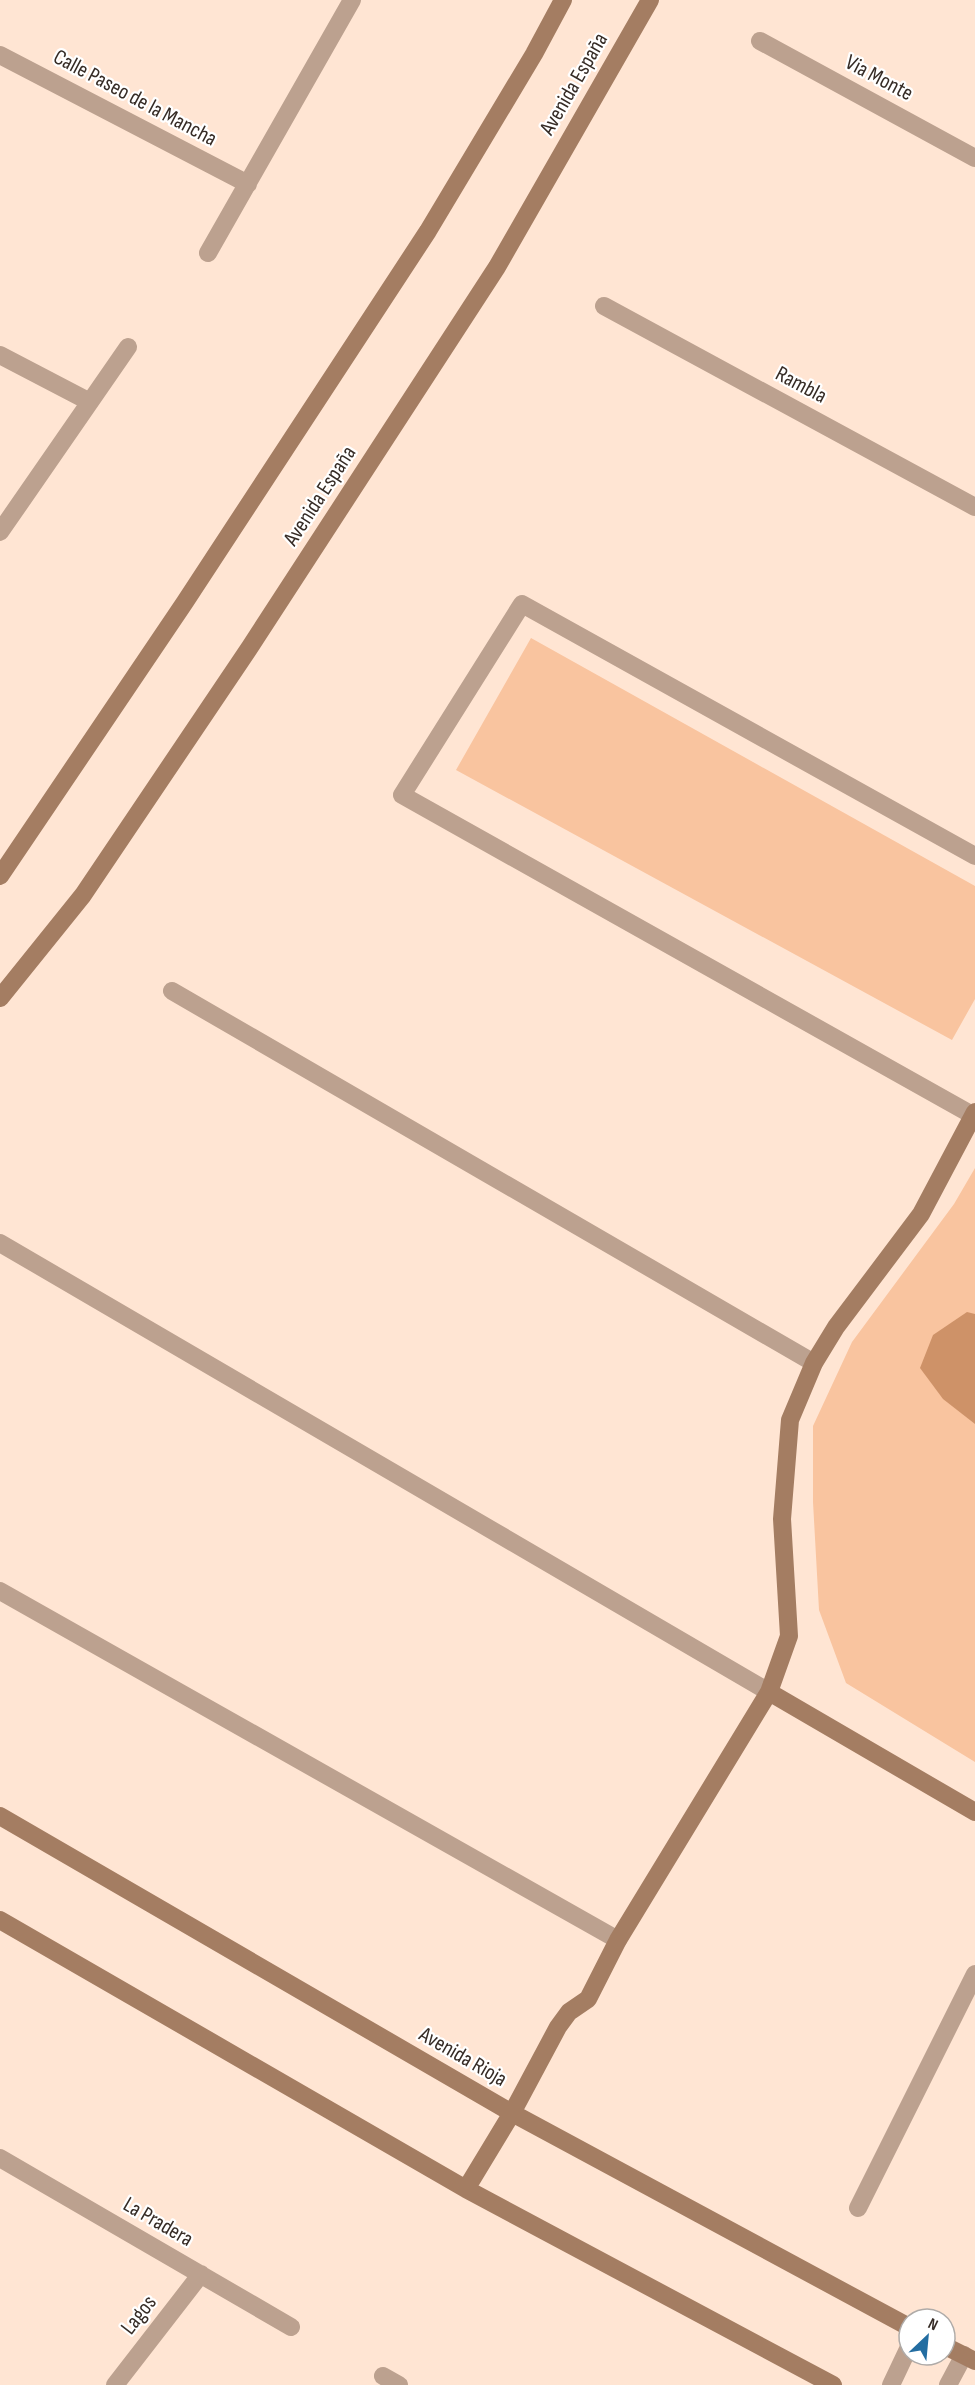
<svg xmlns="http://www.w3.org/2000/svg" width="975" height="2385" font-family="'Sofia Sans Condensed',sans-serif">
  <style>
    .green { fill: #f9c49f }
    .water { fill: #ce9268 }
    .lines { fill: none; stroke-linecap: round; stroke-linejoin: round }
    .street { stroke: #bca18f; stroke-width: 18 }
    .secondary { stroke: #a47d62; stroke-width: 18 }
    .labels { text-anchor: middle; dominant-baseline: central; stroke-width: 4.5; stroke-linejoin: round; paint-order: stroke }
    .street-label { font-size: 22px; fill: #362c26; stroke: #fff }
  </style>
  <rect width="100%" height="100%" fill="#ffe5d3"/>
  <path class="green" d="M531,638L975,886V999L952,1040L456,770Z
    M975,1168V1762L846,1683L819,1610L813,1502V1426L852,1342L954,1204Z"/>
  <path class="water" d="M967,1312L975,1314V1424L943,1399L920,1368L933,1335Z"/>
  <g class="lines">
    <path class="street" d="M760,41L975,158
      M0,55L248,184
      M208,253L352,0
      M604,306L975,507
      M0,355L90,402
      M0,532L128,347
      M172,991L814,1363
      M974,1116L402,795L522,604L975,856
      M0,1243L769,1692
      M0,1591L618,1940
      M0,2158L291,2327
      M858,2208L975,1974
      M383,2376L399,2385
      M115,2385L201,2274
      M891,2385L909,2347
      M948,2385L964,2355"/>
    <path class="secondary" d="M0,876L185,602L428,231L534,54L563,0
      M0,998L83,895L250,647L497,267L650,0
      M769,1692L975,1812
      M0,1816L512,2113L909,2327
      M0,1920L466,2189L833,2385
      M466,2189L512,2113L558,2027L569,2012L588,1999L618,1940L769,1692L789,1636L782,1519L790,1420L814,1363L836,1327L921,1214L975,1112
      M945,2346L975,2361"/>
  </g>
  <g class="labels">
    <g class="street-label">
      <text transform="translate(879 78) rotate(28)">Via Monte</text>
      <text transform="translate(574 84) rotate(-60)">Avenida España</text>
      <text transform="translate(135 98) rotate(28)">Calle Paseo de la Mancha</text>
      <text transform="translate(801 385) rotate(28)">Rambla</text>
      <text transform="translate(320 496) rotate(-57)">Avenida España</text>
      <text transform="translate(463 2057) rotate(30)">Avenida Rioja</text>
      <text transform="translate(158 2222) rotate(30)">La Pradera</text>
      <text transform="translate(139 2315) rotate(-52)">Lagos</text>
    </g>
  </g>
  <g transform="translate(927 2337) rotate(26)"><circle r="28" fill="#ffffff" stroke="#afaba8" stroke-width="1.5"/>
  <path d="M0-4.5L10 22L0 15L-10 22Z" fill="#236da1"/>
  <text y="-9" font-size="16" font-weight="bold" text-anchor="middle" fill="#362c26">N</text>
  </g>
</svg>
